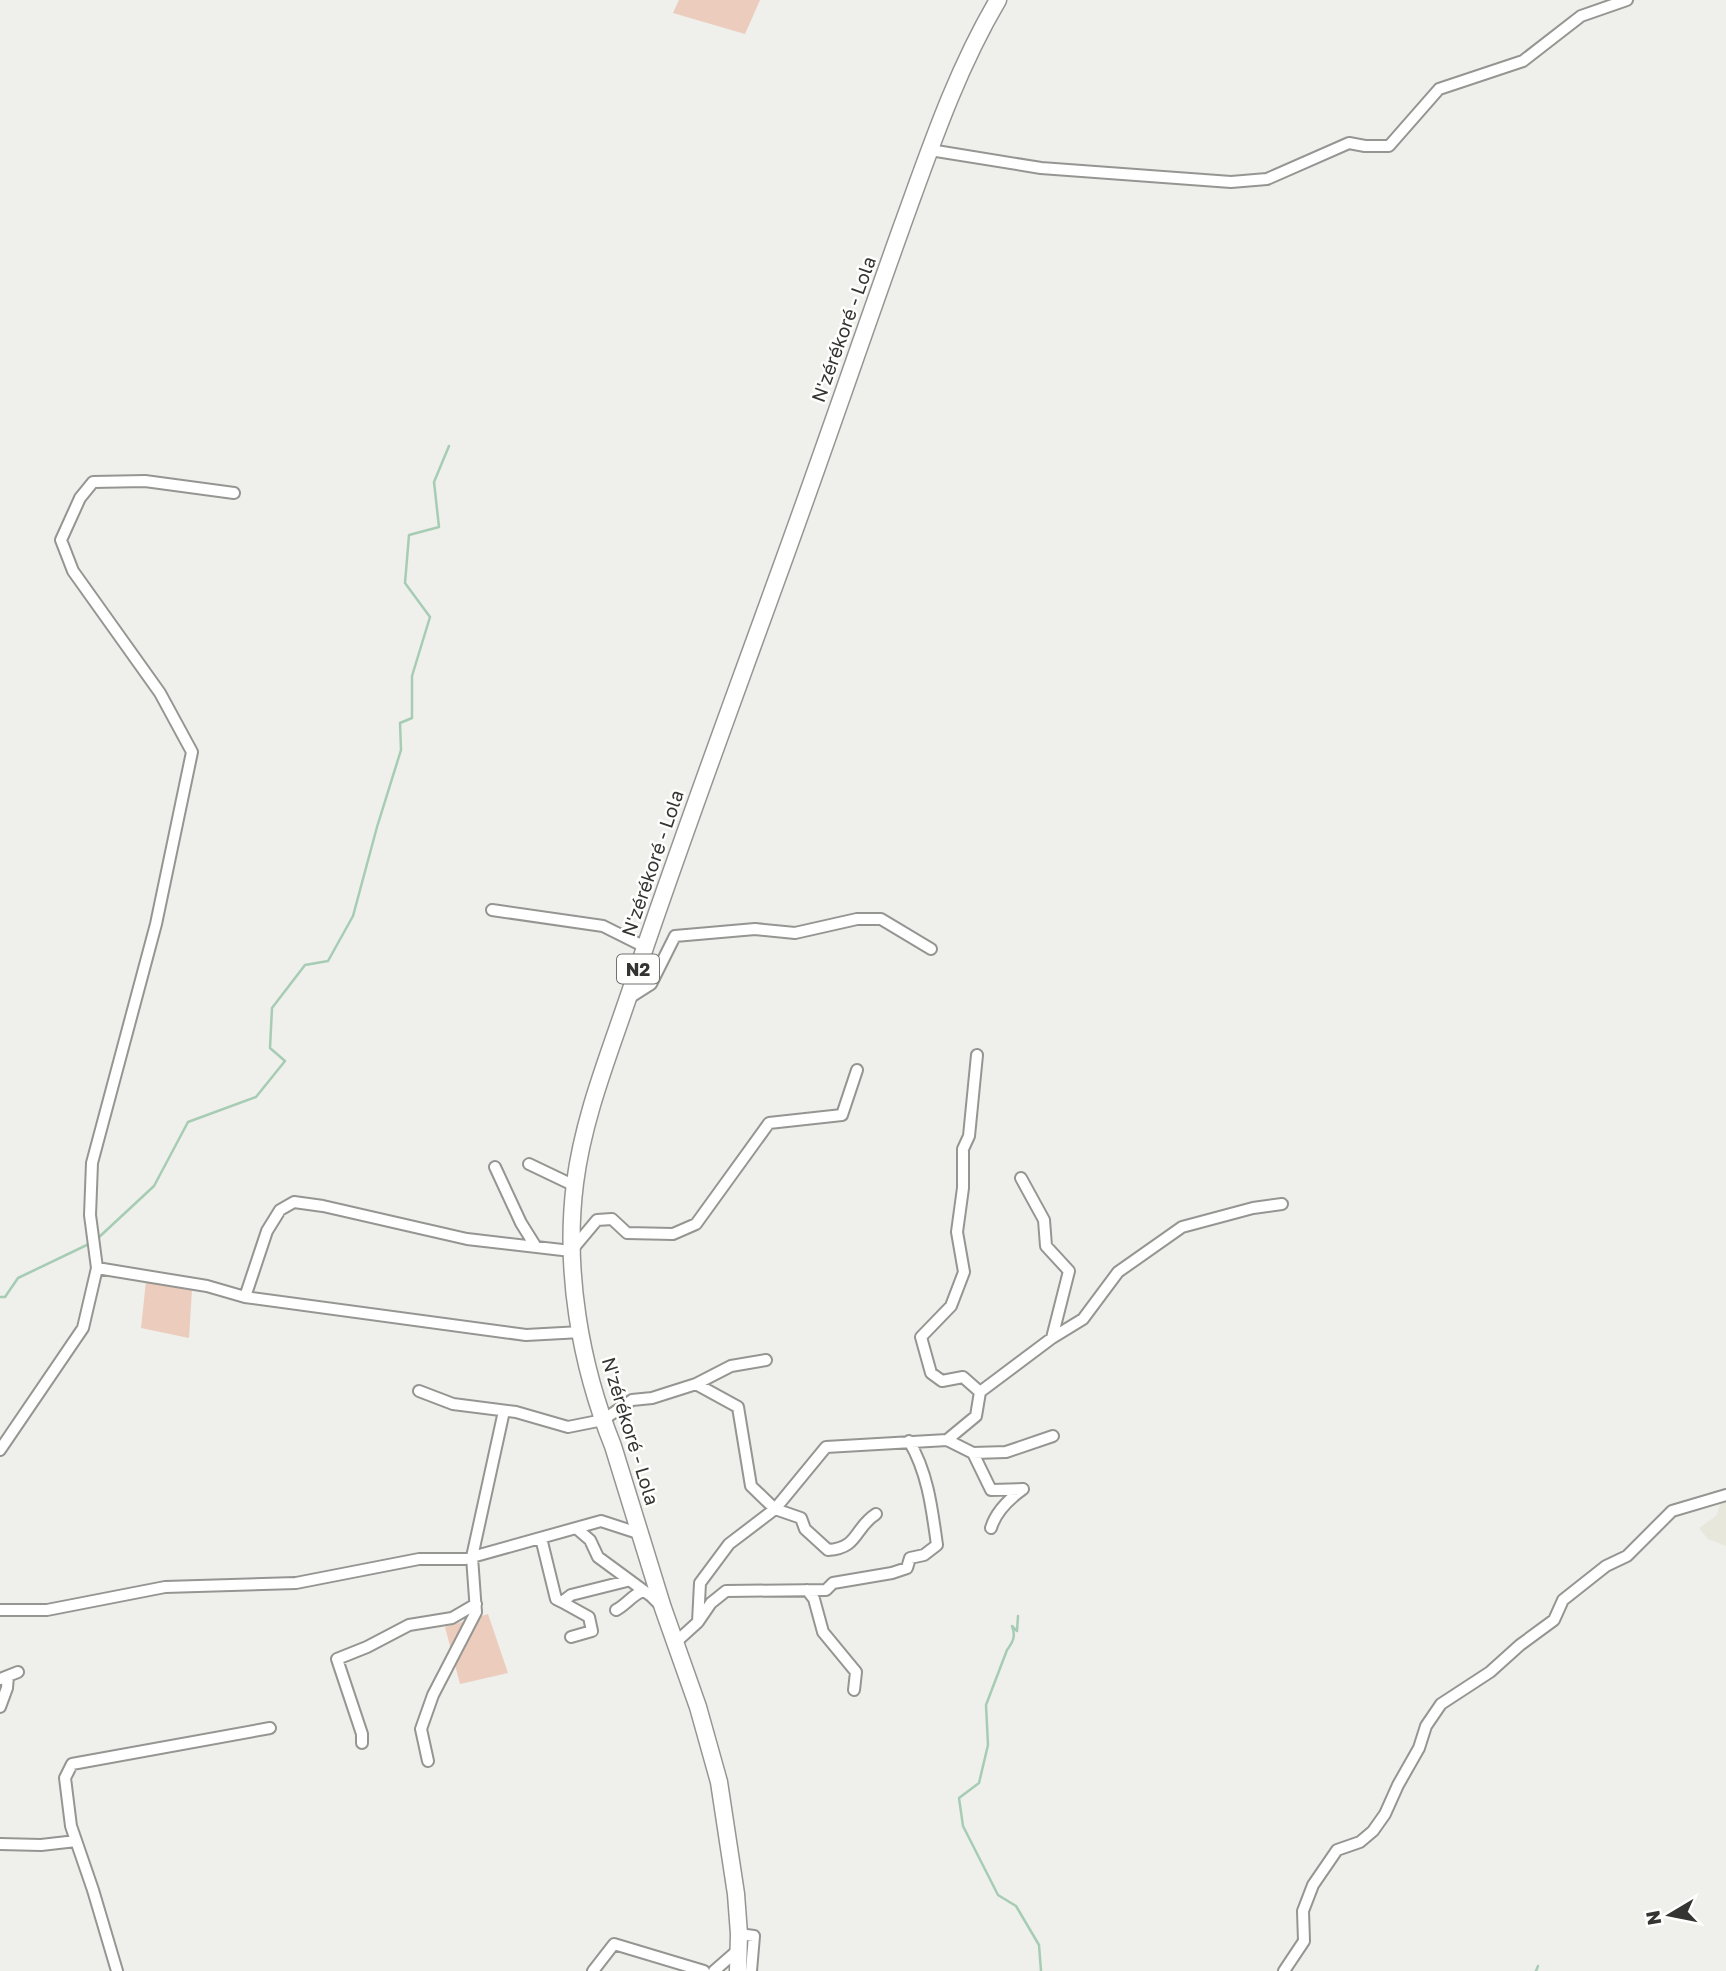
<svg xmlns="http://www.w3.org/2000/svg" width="1726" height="1971" font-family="'Golos Text',sans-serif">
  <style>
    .built { fill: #e8e7dc }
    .green { fill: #ecccbc }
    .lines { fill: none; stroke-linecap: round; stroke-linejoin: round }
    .stream { stroke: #a6cdb3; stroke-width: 2.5 }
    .minor-casing { stroke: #959592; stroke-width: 14 }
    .highway-casing { stroke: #959592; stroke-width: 19 }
    .minor { stroke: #fff; stroke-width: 10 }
    .highway { stroke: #fff; stroke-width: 16 }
    .labels { text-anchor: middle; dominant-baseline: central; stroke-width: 5; stroke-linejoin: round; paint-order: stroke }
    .shield { fill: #fffffe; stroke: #717170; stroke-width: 2 }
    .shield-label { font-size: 18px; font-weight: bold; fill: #343433 }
    .street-label { font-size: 19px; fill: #343433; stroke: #fffffe }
  </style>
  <rect width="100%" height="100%" fill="#efefec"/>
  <path class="built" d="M1726,1498V1546L1708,1539L1699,1528L1716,1516L1720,1505Z"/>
  <path class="green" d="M679,0H760L745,34L673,13Z
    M146,1281L192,1289L189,1338L141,1328Z
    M488,1614L508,1673L460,1684L445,1627Z"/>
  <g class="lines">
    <path class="stream" d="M97,1239L154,1186L188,1122L256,1097L285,1061L270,1048L272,1008L305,965L328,961L353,916L377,827L401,750L400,723L412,718V676L430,617L405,583L409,535L439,527L434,482L449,446
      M0,1297H5L18,1278L91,1243
      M1018,1616L1017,1631L1012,1626C1016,1636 1013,1642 1007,1650L986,1705L988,1745L979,1783L959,1798L963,1826L998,1895L1016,1906L1039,1945L1041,1971
      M1536,1971L1538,1966"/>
    <defs>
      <path id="minor" d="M930,150L1041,168L1231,182L1267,179L1349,143L1365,146H1389L1439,89L1523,61L1581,16L1627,0
        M492,910L603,926L645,947
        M629,998L651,984L675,936L755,929L795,933L857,919H881L931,949
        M977,1055L969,1136L963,1149V1188L957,1232L964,1272L951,1306L921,1337L931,1373L942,1381L963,1377L980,1392
        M529,1164L575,1186
        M495,1167L521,1223L536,1247
        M1021,1178L1044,1220L1046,1246L1069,1271L1052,1338
        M97,1268L207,1286L245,1297L267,1231L280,1210L294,1202L323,1206L467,1239L571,1251L597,1220L612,1219L627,1233L673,1234L696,1224L769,1123L842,1115L857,1070
        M245,1297L526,1335L581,1332
        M696,1384L731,1366L766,1360
        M419,1391L453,1404L516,1412L568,1427L603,1420L632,1400L652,1398L696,1384L738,1407L751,1486L775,1509L801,1518L805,1529L828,1550C859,1548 854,1528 876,1514
        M947,1440L973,1453L1006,1452L1053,1436
        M0,1450L83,1328L97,1268L90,1215L92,1163L156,924L192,752L160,693L73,571L61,540L80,498L93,482L145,481L234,493
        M973,1453L991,1490L1023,1489
        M576,1528L590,1540L598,1557L651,1596L661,1606
        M991,1528C996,1511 1009,1499 1023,1489
        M541,1538L556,1599L562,1602
        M807,1590L814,1599L823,1632L856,1672L854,1690
        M0,1610H47L165,1587L296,1583L419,1559H465L601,1521L641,1534
        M616,1610C627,1604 632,1595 643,1591
        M698,1622L711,1603L726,1591L826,1590L833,1583L892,1573L907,1568L910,1558L924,1555L937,1545C932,1509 928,1473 909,1441
        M571,1637L592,1631L589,1617L562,1602L571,1595L627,1581
        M676,1642L698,1622L700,1583L729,1544L775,1509L826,1447L947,1440L976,1416L980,1392L1052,1338L1083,1319L1118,1272L1182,1227L1253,1208L1282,1204
        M0,1679L18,1672
        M0,1707L7,1688L8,1676
        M362,1743V1734L337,1659L367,1647L409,1625L452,1618L476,1604
        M428,1761L421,1729L433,1695L476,1612L472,1557L504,1411
        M0,1844L41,1845L76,1841
        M739,1934L754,1936L751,1971
        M117,1971L93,1890L71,1826L65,1778L72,1764L270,1728
        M593,1971L614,1944L704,1971
        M714,1971L738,1950
        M1284,1971L1304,1941L1303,1911L1313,1885L1337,1850L1360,1842L1373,1831L1385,1814L1398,1785L1419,1748L1426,1726L1441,1704L1490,1672L1520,1645L1554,1620L1563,1600L1606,1566L1627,1556L1672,1511L1726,1495"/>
      <path id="highway" d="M738,1971L739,1934L736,1894L719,1782L698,1707L663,1608L613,1446C580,1364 564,1270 575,1183C584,1112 613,1045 635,977C679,846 727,717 774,587C818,467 859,346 902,226C930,149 956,71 998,0"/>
    </defs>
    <use href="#minor" class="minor-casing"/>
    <use href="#highway" class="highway-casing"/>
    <use href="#minor" class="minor"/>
    <use href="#highway" class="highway"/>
  </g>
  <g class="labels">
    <rect class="shield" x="617" y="954.5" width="42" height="29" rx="5"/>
    <g class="shield-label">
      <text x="638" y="969">N2</text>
    </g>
    <g class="street-label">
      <text transform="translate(843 329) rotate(-70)">N'zérékoré - Lola</text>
      <text transform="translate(652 863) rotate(-71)">N'zérékoré - Lola</text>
      <text transform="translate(631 1431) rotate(73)">N'zérékoré - Lola</text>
    </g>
  </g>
  <g transform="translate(1670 1915) rotate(260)" stroke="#fffffe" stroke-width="5" paint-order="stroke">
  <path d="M0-5L12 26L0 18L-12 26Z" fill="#343433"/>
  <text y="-10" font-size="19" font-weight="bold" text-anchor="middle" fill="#343433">N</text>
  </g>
</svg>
